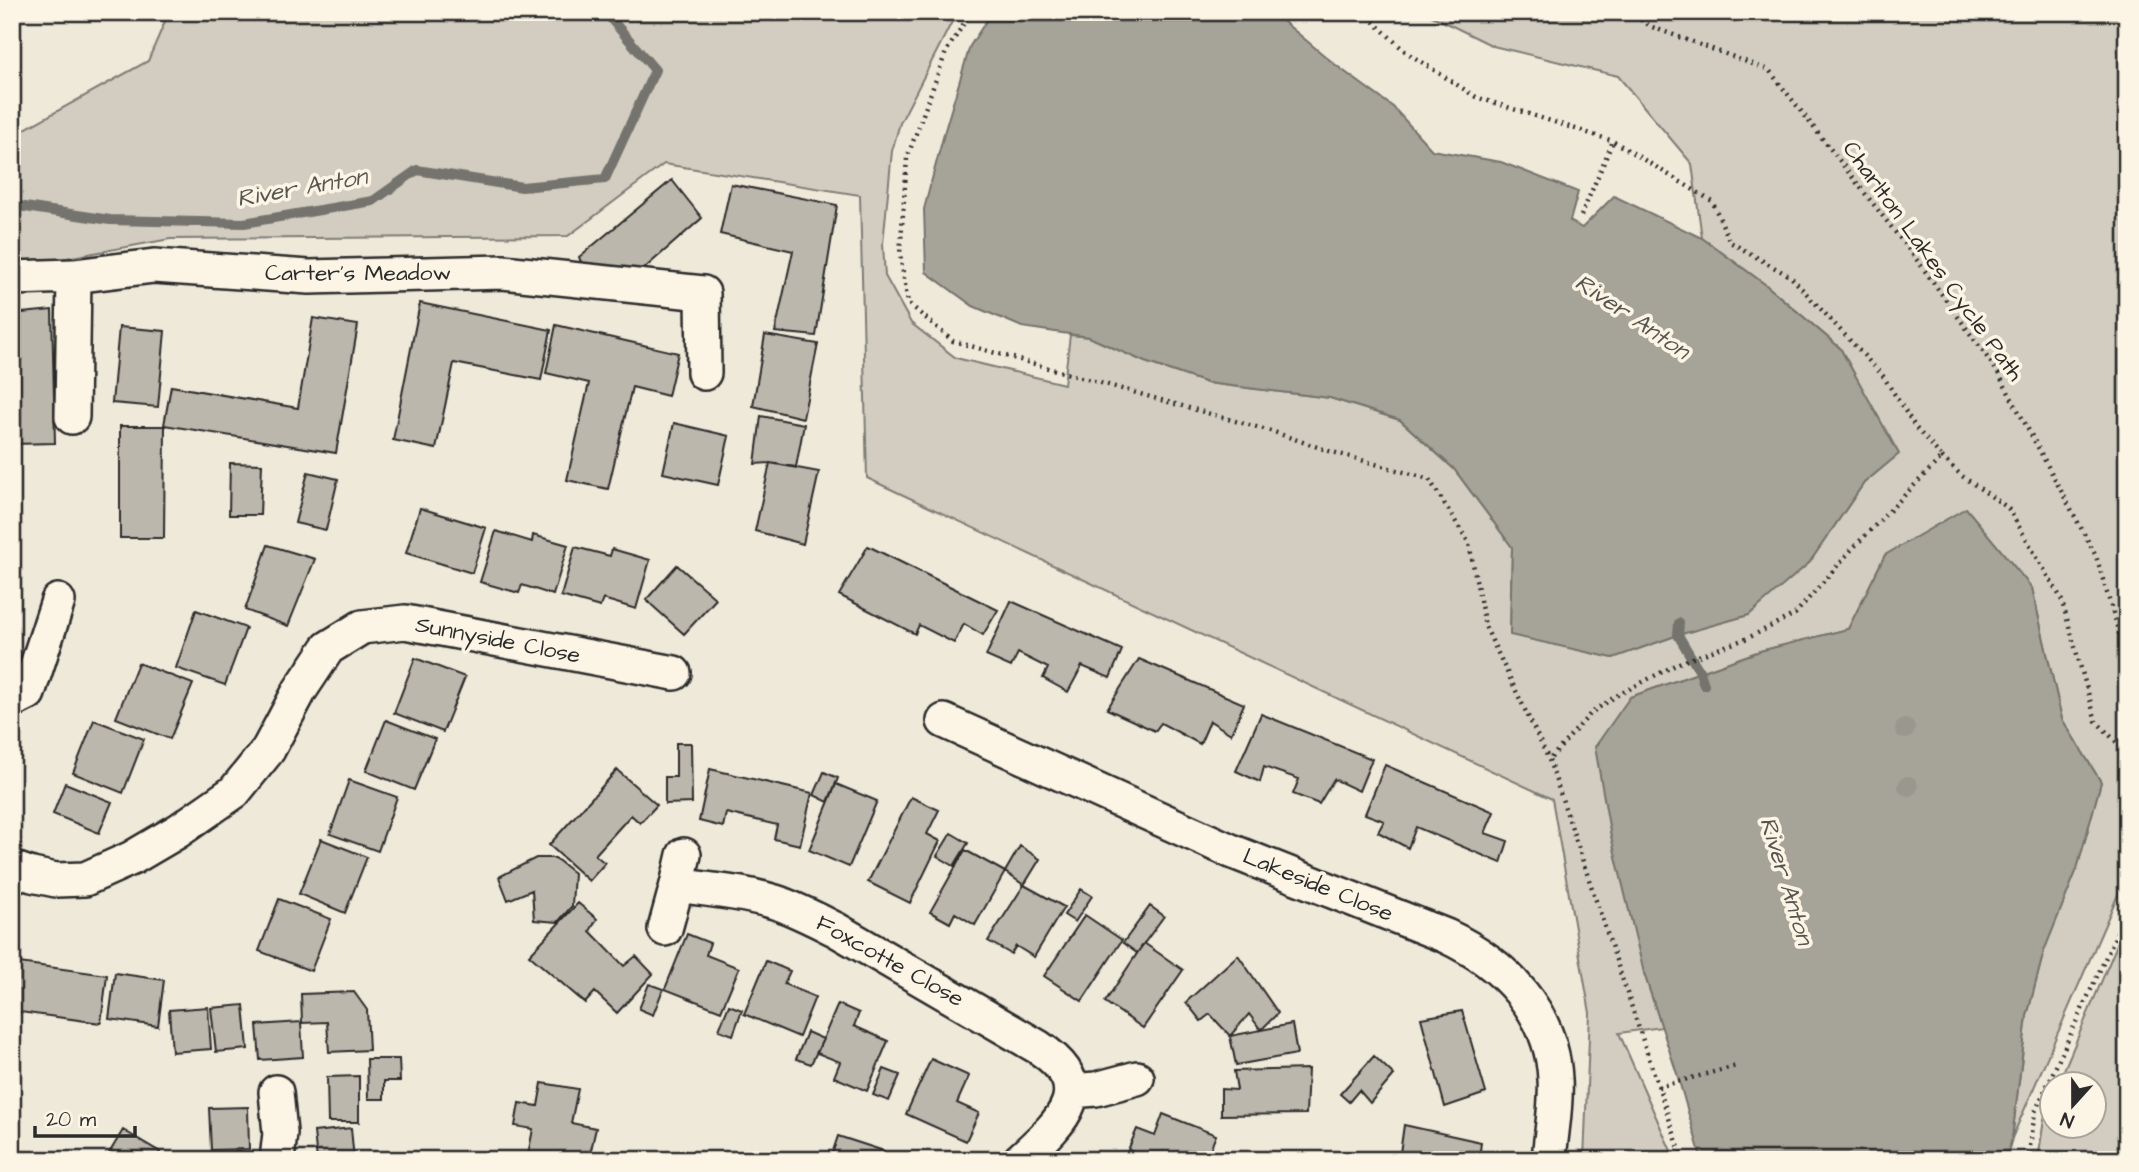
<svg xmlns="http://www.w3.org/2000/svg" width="2139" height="1172" font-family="'Architects Daughter',sans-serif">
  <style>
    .green { fill: #d2cdc0; stroke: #7e7c76; stroke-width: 2 }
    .water { fill: #a6a399; stroke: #75736d; stroke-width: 2 }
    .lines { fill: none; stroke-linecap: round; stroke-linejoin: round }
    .stream { stroke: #75736d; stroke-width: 10 }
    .building { fill: #bcb7ac; stroke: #2b2b2b; stroke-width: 2 }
    .minor-casing { stroke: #2b2b2b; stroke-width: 38 }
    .path { stroke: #2b2b2b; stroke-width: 4.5; stroke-dasharray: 2 5; stroke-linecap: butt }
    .minor { stroke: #fcf5e5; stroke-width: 33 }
    .tree { fill: #9a978e }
    .labels { text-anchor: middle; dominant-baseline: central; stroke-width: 7; stroke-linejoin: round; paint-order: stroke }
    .street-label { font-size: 23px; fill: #2b2b2b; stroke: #fcf5e5 }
    .water-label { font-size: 24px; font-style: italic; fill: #565552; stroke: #fcf5e5 }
  </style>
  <rect width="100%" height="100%" fill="#efe9da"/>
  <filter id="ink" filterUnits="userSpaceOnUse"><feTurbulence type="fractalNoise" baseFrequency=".0143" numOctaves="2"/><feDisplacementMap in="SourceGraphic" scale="14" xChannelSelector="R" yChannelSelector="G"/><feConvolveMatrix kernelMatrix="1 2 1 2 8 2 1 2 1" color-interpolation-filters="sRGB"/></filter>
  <g filter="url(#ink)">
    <path class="green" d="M169,12H957L900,123L892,151L883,244L885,276L911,323L956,358L1064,384L1070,335L1089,337L1145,362L1207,383L1330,398L1400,420L1454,469L1512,547L1510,634L1613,658L1678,635L1809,563L1864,483L1898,454L1840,348L1766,285L1702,238L1692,164L1618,76L1493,46L1424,12H2127V702L2121,706L2127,723V874L2012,1138L2027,1016L2044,951L2077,869L2101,782L2062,719L2032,588L1885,555L1848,629L1760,651L1630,697L1644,973L1662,1027L1619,1033L1675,1160H1584L1590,1013L1552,799L867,478L860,195L664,164L568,236L170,239L12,268V136L148,61Z
      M2127,921V1160H2038L2044,1119L2051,1100L2052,1126H2094V1084H2058Z"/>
    <path class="water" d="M992,12H1272L1337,66L1393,107L1432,150L1501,162L1578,192L1570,221L1582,228L1614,196L1702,238L1766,285L1840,348L1899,454L1864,483L1809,563L1749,615L1678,635L1613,658L1510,635L1512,547L1454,469L1400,420L1330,398L1207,383L1145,362L1089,337L1022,327L973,306L926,272L924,209L945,130L970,46Z
      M1966,508L2032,588L2062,719L2101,782L2077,869L2044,951L2027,1016L2012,1138L2006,1160H1702L1677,1074L1644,973L1610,832L1595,747L1630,697L1760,651L1848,629L1885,555Z"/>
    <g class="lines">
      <path class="stream" d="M12,205L110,220L244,223L373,201L417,170L522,187L605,179L655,70L605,12
        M1679,623L1678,635L1700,672L1704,685"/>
    </g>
    <path class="building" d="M672,180L702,218L630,281L586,274L579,257Z
      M731,184L837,205L816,336L775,332L793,251L720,234Z
      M420,303L551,330L541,380L454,363L436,449L393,440Z
      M52,310L55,443L12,444V314Z
      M313,318L358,325L336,453L164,425L171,386L298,408Z
      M556,325L678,353L668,396L632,387L608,489L567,480L589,383L546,373Z
      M119,327L165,331L158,407L112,403Z
      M765,335L818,344L803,418L753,406Z
      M761,416L804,424L796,467L770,463L755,464Z
      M674,423L729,436L718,485L663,473Z
      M120,426H165L164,538H120Z
      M230,463L262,464L260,515H229Z
      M770,463L819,472L803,544L755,531Z
      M308,472L338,479L326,530L295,523Z
      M420,508L486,528L472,573L406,553Z
      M496,531L532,542L533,535L568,545L553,595L522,585L519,593L480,582Z
      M268,545L315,559L288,626L245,610Z
      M868,546L998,610L983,635L964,624L954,643L919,625L915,634L839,595Z
      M575,547L610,556L612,549L650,560L636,609L603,599L600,607L561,596Z
      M677,565L716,599L684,634L646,600Z
      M1011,601L1122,650L1110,678L1082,666L1068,692L1043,678L1048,668L1018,653L1011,667L986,656Z
      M196,610L246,628L225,685L176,668Z
      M415,658L465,677L443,732L394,713Z
      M1139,659L1244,704L1231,734L1210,721L1200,744L1161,723L1155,731L1107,709Z
      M138,663L193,684L170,739L116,718Z
      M1261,714L1372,759L1359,791L1334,779L1319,804L1293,794L1299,779L1264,767L1260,782L1236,771Z
      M94,720L144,739L123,793L73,773Z
      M386,720L435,739L414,790L366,771Z
      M676,743H691L692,803L665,804V777H676Z
      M1385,765L1494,812L1485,833L1508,841L1501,863L1416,827L1408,848L1378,832L1384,821L1365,814Z
      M710,769L812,793L800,845L774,839L777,825L726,813L723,827L699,821Z
      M617,770L657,805L640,823L631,815L595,855L605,863L589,881L549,845Z
      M824,772L838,778L828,802L814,795Z
      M349,780L397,797L378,851L330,834Z
      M65,783L112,802L99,833L53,814Z
      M836,784L877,801L849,867L809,850Z
      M911,797L939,810L927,834L940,841L910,903L868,882Z
      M951,833L968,843L954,866L937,856Z
      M321,839L367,857L345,913L299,894Z
      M1020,846L1040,859L1024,885L1005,872Z
      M965,850L1005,872L975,925L955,913L950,923L930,912Z
      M536,858H555L574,873L572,906L558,922L534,920L532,890L508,900L499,877Z
      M1024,885L1064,907L1034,957L1016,946L1011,954L988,941Z
      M1081,889L1092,896L1075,922L1064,915Z
      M279,899L331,919L311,971L259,951Z
      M578,903L597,919L590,931L624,966L636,956L653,974L617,1013L595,992L585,1003L529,955Z
      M1150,906L1164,916L1137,953L1123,943Z
      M1085,915L1122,940L1082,1001L1044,976Z
      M687,934L710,943L706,955L739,968L721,1011L665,989Z
      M1144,943L1183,970L1143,1028L1105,1002Z
      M1238,955L1278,1013L1261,1030L1249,1014L1230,1036L1210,1014L1201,1021L1186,1002Z
      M766,961L790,971L784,984L815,997L799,1037L744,1014Z
      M12,962L107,975L101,1023L12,1011Z
      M115,973L164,980L158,1026L109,1019Z
      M649,984L663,989L653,1015L639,1009Z
      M354,992L367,1010L369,1050L329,1052L327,1022L302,1023L301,994Z
      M838,1004L859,1013L854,1026L888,1041L867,1091L834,1077L840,1062L817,1053Z
      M244,1005L248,1049L216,1052L211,1008Z
      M729,1005L742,1010L733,1035L719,1030Z
      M208,1007L211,1049L172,1052L169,1010Z
      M1462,1011L1486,1093L1445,1107L1421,1018Z
      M301,1022L303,1057L260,1060L257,1025Z
      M1292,1024L1297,1054L1236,1065L1230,1036Z
      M807,1032L823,1039L811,1064L796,1059Z
      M1374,1056L1394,1075L1370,1103L1359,1090L1349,1102L1340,1094Z
      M367,1059H399L400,1081H384V1099H368Z
      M931,1059L969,1076L957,1103L979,1113L966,1141L906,1114Z
      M884,1069L900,1075L889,1101L873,1095Z
      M1308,1069L1306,1114L1221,1115V1089L1237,1090L1234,1071Z
      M359,1076V1122H328L327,1077Z
      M542,1083L578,1089L571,1123L596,1128L589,1159L564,1154L563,1160H527L533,1129L515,1126L519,1103L538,1106Z
      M248,1107L249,1149L211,1150L209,1108Z
      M1163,1114L1216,1135L1206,1160H1153L1128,1150L1137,1129L1155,1136Z
      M1404,1125L1481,1142L1479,1160H1399Z
      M351,1128L354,1160H317L314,1132Z
      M123,1130L160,1152L156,1160H105Z
      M838,1136L884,1151L882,1160H830Z"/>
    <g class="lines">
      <defs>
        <path id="minor" d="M12,278L74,276L154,266L309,277L503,272L703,293L704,373
          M72,417L74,276
          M12,701L28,693L58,601
          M944,721L1231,851L1446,936C1504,963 1552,1012 1555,1079C1557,1105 1551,1133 1549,1160
          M12,868L32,875L56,880L85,879L132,858L178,831L234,792L268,750L300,690L328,648L362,627L405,622L674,673
          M677,885L684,855
          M665,929L677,885C709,890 743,892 775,902C796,909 815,919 835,929L1038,1047C1102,1089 1059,1124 1020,1160
          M1071,1091L1096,1089L1137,1078
          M276,1092L280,1133L277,1160"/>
      </defs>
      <use href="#minor" class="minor-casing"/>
      <path class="path" d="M971,12L946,52L907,158L900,254L908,303L953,341L1274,432L1329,451L1429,479L1469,543L1485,626L1549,760L1683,1160
        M1363,12L1406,52L1476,97L1613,141L1712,201L1730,242L1791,277L1883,376L1916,428L1942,457L1853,548L1795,614L1748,638L1679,663L1616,696L1591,713L1549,760
        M1629,12L1652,27L1769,70L1920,264L1997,371L2096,556L2127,660
        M1581,216L1613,141
        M1942,457L1962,476L2008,508L2061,598L2096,721L2127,753
        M1658,1087L1736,1066
        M2028,1160L2035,1112L2127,911"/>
      <use href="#minor" class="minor"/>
    </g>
    <g class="tree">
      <circle cx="1905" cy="729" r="10"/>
      <circle cx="1908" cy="786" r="10"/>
    </g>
  </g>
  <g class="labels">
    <g class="street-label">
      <text transform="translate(1933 261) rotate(54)">Charlton Lakes Cycle Path</text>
      <text x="358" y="273">Carter's Meadow</text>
      <text transform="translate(498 640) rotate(11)">Sunnyside Close</text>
      <text transform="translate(1318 885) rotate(22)">Lakeside Close</text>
      <text transform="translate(890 961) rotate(29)">Foxcotte Close</text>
    </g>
    <g class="water-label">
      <text transform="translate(302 188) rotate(-10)">River Anton</text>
      <text transform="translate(1632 317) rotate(34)">River Anton</text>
      <text transform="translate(1786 881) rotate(73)">River Anton</text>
    </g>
  </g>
  <rect width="2139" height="1172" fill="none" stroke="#fcf5e5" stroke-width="42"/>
  <rect x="21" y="21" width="2097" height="1130" fill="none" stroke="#2b2b2b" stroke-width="2.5" filter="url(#ink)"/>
  <g transform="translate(2073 1105) rotate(201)"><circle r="33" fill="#fcf5e5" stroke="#a8a49b" stroke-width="2"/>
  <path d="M0-5L12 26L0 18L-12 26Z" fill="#2b2b2b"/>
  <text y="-10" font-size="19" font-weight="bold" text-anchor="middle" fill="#2b2b2b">N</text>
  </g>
  <path d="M35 1126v10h100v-10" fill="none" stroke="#2b2b2b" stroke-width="3.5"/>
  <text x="46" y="1126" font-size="21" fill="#2b2b2b" stroke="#fcf5e5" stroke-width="5" paint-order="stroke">20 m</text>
</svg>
